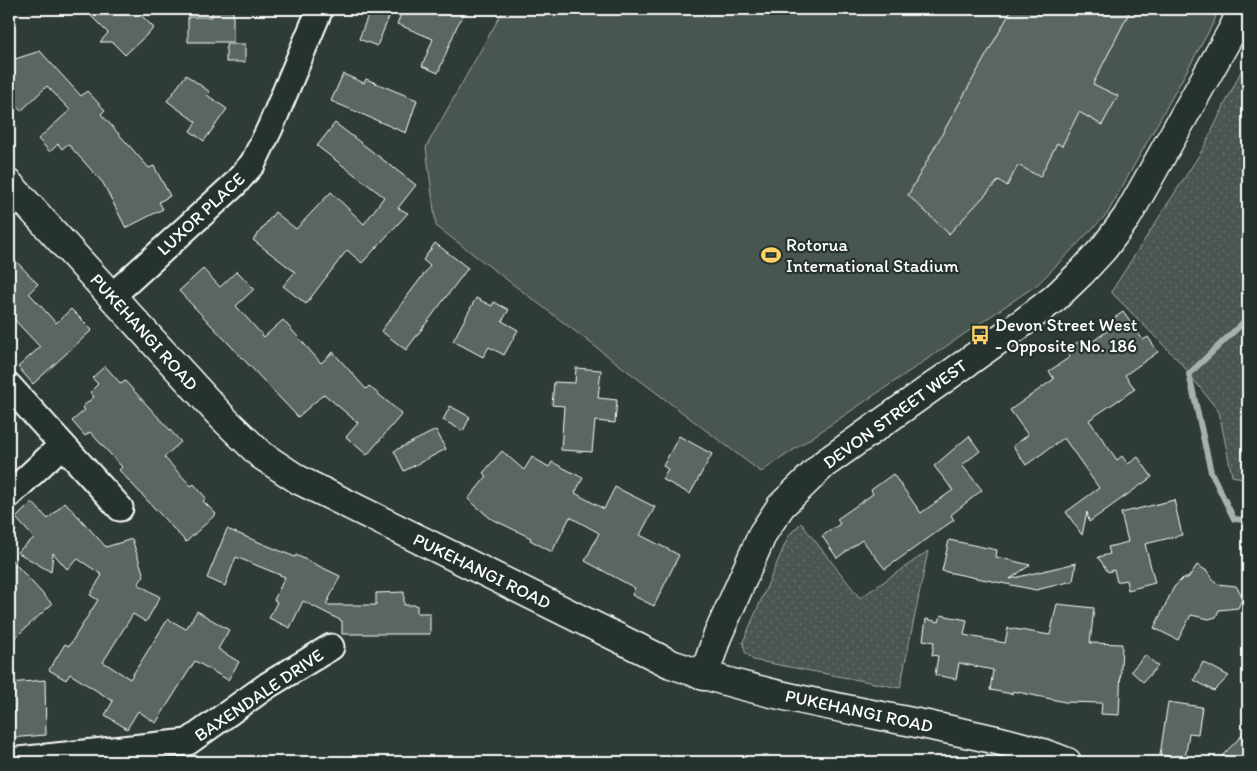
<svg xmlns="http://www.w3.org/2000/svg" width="1257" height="771" font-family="Itim,sans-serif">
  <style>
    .grass { fill: url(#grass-dots); stroke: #a4aaa7 }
    .pitch { fill: #4a544f; stroke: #a4aaa7 }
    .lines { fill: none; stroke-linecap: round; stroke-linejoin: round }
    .stream { stroke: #a9afac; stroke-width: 6 }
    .building { fill: #5b6661; stroke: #fff }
    .minor-casing { stroke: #fff; stroke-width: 29 }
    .major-casing { stroke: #fff; stroke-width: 31 }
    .minor { stroke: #26332d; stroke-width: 25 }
    .major { stroke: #26332d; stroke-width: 28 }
    .labels { text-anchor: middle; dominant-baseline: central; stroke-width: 4.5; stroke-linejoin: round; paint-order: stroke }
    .street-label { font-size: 18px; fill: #fff; stroke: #26332d }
    .poi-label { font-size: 18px; fill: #fff; stroke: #26332d; text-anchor: start }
  </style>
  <defs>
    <pattern id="grass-dots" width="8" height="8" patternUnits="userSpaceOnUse" patternTransform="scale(1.25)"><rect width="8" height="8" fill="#4a544f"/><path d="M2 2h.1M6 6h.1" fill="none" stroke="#656e69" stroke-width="1.8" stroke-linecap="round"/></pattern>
  </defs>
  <rect width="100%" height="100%" fill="#2f3b35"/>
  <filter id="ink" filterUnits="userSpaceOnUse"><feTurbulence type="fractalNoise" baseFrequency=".02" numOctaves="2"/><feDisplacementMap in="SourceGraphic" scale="10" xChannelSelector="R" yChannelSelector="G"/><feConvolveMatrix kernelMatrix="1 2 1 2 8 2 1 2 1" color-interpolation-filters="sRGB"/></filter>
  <g filter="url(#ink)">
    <path class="grass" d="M1248,57V479L1232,476L1219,412L1180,362L1111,292L1203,149Z
      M801,523L860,598L928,551L900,688L753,660L745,652L743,642L789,535Z"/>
    <path class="pitch" d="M504,9H1218L1214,22L1107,214L1038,284L761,472L436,226L426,147Z"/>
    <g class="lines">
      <path class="stream" d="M1248,318L1189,374L1211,472L1234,519L1248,520"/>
    </g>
    <path class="building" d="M84,9H135L154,28L125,55L112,42H100L108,33Z
      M403,9H467L457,26L438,73L422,66L433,39L397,24Z
      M1012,9H1119L1129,13L1093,84L1118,96L1102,125L1079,112L1062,146L1057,143L1040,177L1018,165L1007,186L999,180L949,234L908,195Z
      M370,10L389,17L377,46L359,39Z
      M212,11H233V42H188V17H212Z
      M226,44H245V62H226Z
      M40,51L81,96L87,91L105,110L101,114L149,168L154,166L170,196L159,202L163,209L126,228L103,183L68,144L62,149L58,144L50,152L38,139L70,110L47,86L21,111L9,98V61Z
      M343,74L364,83L366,79L417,100L406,133L331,101Z
      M186,75L210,92L207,95L227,109L204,141L190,131L196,122L167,101Z
      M335,123L416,185L398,208L408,213L362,263L347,250L306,304L283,286L295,272L253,240L275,212L296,229L331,192L364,224L384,197L317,146Z
      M435,243L468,268L406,350L381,331L430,266L423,260Z
      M9,254L38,284L29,293L56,323L71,309L92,330L33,384L18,367L40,347L9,314Z
      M203,269L220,287L237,271L254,289L236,306L264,337L283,320L321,363L333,352L366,389L369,386L402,414L367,455L346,437L358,423L324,394L298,417L179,291Z
      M476,298L492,306L494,302L509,310L502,321L518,330L504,355L489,347L483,357L453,341Z
      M1123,312L1143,340L1148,337L1158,352L1125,375L1135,389L1089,420L1117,460L1122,456L1128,464L1138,457L1152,477L1089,522L1087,512L1082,535L1066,512L1099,488L1064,438L1026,465L1013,446L1028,435L1010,410L1054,379L1049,371L1070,357L1065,351L1081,340L1085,347L1114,326L1110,321Z
      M105,366L121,384L125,381L181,442L164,457L191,486L194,484L206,498L203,501L216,514L186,542L119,470L122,467L90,432L85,436L72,421L85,410L82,407L94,397L90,392L98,384L92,378Z
      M576,368L601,370L598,398L617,400L615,423L595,421L592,452L561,450L564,406L552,405L554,382L575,383Z
      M450,406L470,417L463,431L443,420Z
      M436,430L446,449L404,471L394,451Z
      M679,436L712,454L690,494L662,479L668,469L663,466Z
      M969,436L980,451L962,465L982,490L951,515L954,520L885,569L862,540L837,558L822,536L840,524L837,519L873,494L871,490L893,474L921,513L953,490L934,466Z
      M502,451L524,470L532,457L549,467L552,462L583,478L575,493L604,509L615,487L655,507L640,535L679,555L654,606L632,595L635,588L585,561L599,533L570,517L552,552L530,540L531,538L490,518L468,499L487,476L483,473Z
      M1174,500L1182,535L1145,544L1155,583L1128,590L1126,580L1117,582L1114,570L1108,572L1098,557L1110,554L1108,547L1128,542L1121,513Z
      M32,502L48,519L65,502L106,547L132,539L144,576L138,584L160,597L146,622L133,614L103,662L130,679L168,619L186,629L197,611L229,630L218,649L239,662L228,680L195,661L156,723L138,711L127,729L105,715L113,701L70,674L66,680L49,670L65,644L69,646L98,600L90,595L102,575L78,559L67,569L53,553L51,572L17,552L34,538L16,518Z
      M227,529L295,557L296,555L340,576L326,605H376V593L404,592V605H417V613H430V634H342V621L303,601L290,628L269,618L277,602L274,600L285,577L236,557L225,586L207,578Z
      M949,540L997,550L996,557L1030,565L1010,579L1076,563L1073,581L1036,590L942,571Z
      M9,557L52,604L9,643Z
      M1197,565L1207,571L1217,584L1236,586L1243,597L1238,608L1219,610L1216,617L1209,619L1191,615L1178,640L1154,628L1174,587L1183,578H1188Z
      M1057,604L1094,608L1090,643L1122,644L1119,715L1101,714L1102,703L1065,702L1013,691L1012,694L990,690L993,670L959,663L956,679L935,675L938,656L932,655L934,642L923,640L926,619L939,622L941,615L967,620L964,635L1005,643L1008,628L1050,635Z
      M1145,655L1158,666L1143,682L1131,671Z
      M1203,662L1229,676L1214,691L1194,680Z
      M45,680L46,735L9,738V683Z
      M1168,702L1202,707L1198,734L1189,733L1185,759L1160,755Z
      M1248,729V762H1216Z"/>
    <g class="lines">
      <defs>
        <path id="minor" d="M112,296L234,185L253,163L270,128L320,9
          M9,386L120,508
          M9,495L62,445
          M9,761L188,742L268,685L331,647"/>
        <path id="major" d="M9,184L223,418L261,455L299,480L671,664C755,694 845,708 932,726C978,736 1024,744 1067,762
          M704,676L717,637L763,533L781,506L824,464L1021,324L1055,298L1081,273L1104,248L1127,217L1233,29L1242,9"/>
      </defs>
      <use href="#minor" class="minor-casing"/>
      <use href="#major" class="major-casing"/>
      <use href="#minor" class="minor"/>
      <use href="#major" class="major"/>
    </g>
  </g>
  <defs>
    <symbol id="stadium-bare" viewBox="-9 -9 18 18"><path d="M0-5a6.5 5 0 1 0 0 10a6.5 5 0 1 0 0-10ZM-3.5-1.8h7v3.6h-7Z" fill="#ffd166" stroke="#26332d" stroke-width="2.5" paint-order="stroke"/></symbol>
    <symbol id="bus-bare" viewBox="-9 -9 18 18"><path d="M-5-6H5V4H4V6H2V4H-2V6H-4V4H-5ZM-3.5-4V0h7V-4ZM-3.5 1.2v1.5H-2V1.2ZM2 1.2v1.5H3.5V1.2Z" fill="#ffd166" stroke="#26332d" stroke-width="2.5" paint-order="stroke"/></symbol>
  </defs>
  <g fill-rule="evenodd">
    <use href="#stadium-bare" x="757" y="241" width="28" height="28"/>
    <use href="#bus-bare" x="966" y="321" width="28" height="28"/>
  </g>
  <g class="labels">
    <g class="street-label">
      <text transform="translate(201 214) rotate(-43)">LUXOR PLACE</text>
      <text transform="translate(144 332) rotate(48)">PUKEHANGI ROAD</text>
      <text transform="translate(895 414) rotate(-36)">DEVON STREET WEST</text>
      <text transform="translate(482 571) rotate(26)">PUKEHANGI ROAD</text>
      <text transform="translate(259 695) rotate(-34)">BAXENDALE DRIVE</text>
      <text transform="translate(859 711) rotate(12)">PUKEHANGI ROAD</text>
    </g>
    <g class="poi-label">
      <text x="786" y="245">Rotorua<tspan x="786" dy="21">International Stadium</tspan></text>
      <text x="995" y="325">Devon Street West<tspan x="995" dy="21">- Opposite No. 186</tspan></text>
    </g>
  </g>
  <rect width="1257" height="771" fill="none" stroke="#26332d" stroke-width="30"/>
  <rect x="15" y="15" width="1227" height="741" fill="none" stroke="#fff" stroke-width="2" filter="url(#ink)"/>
</svg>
